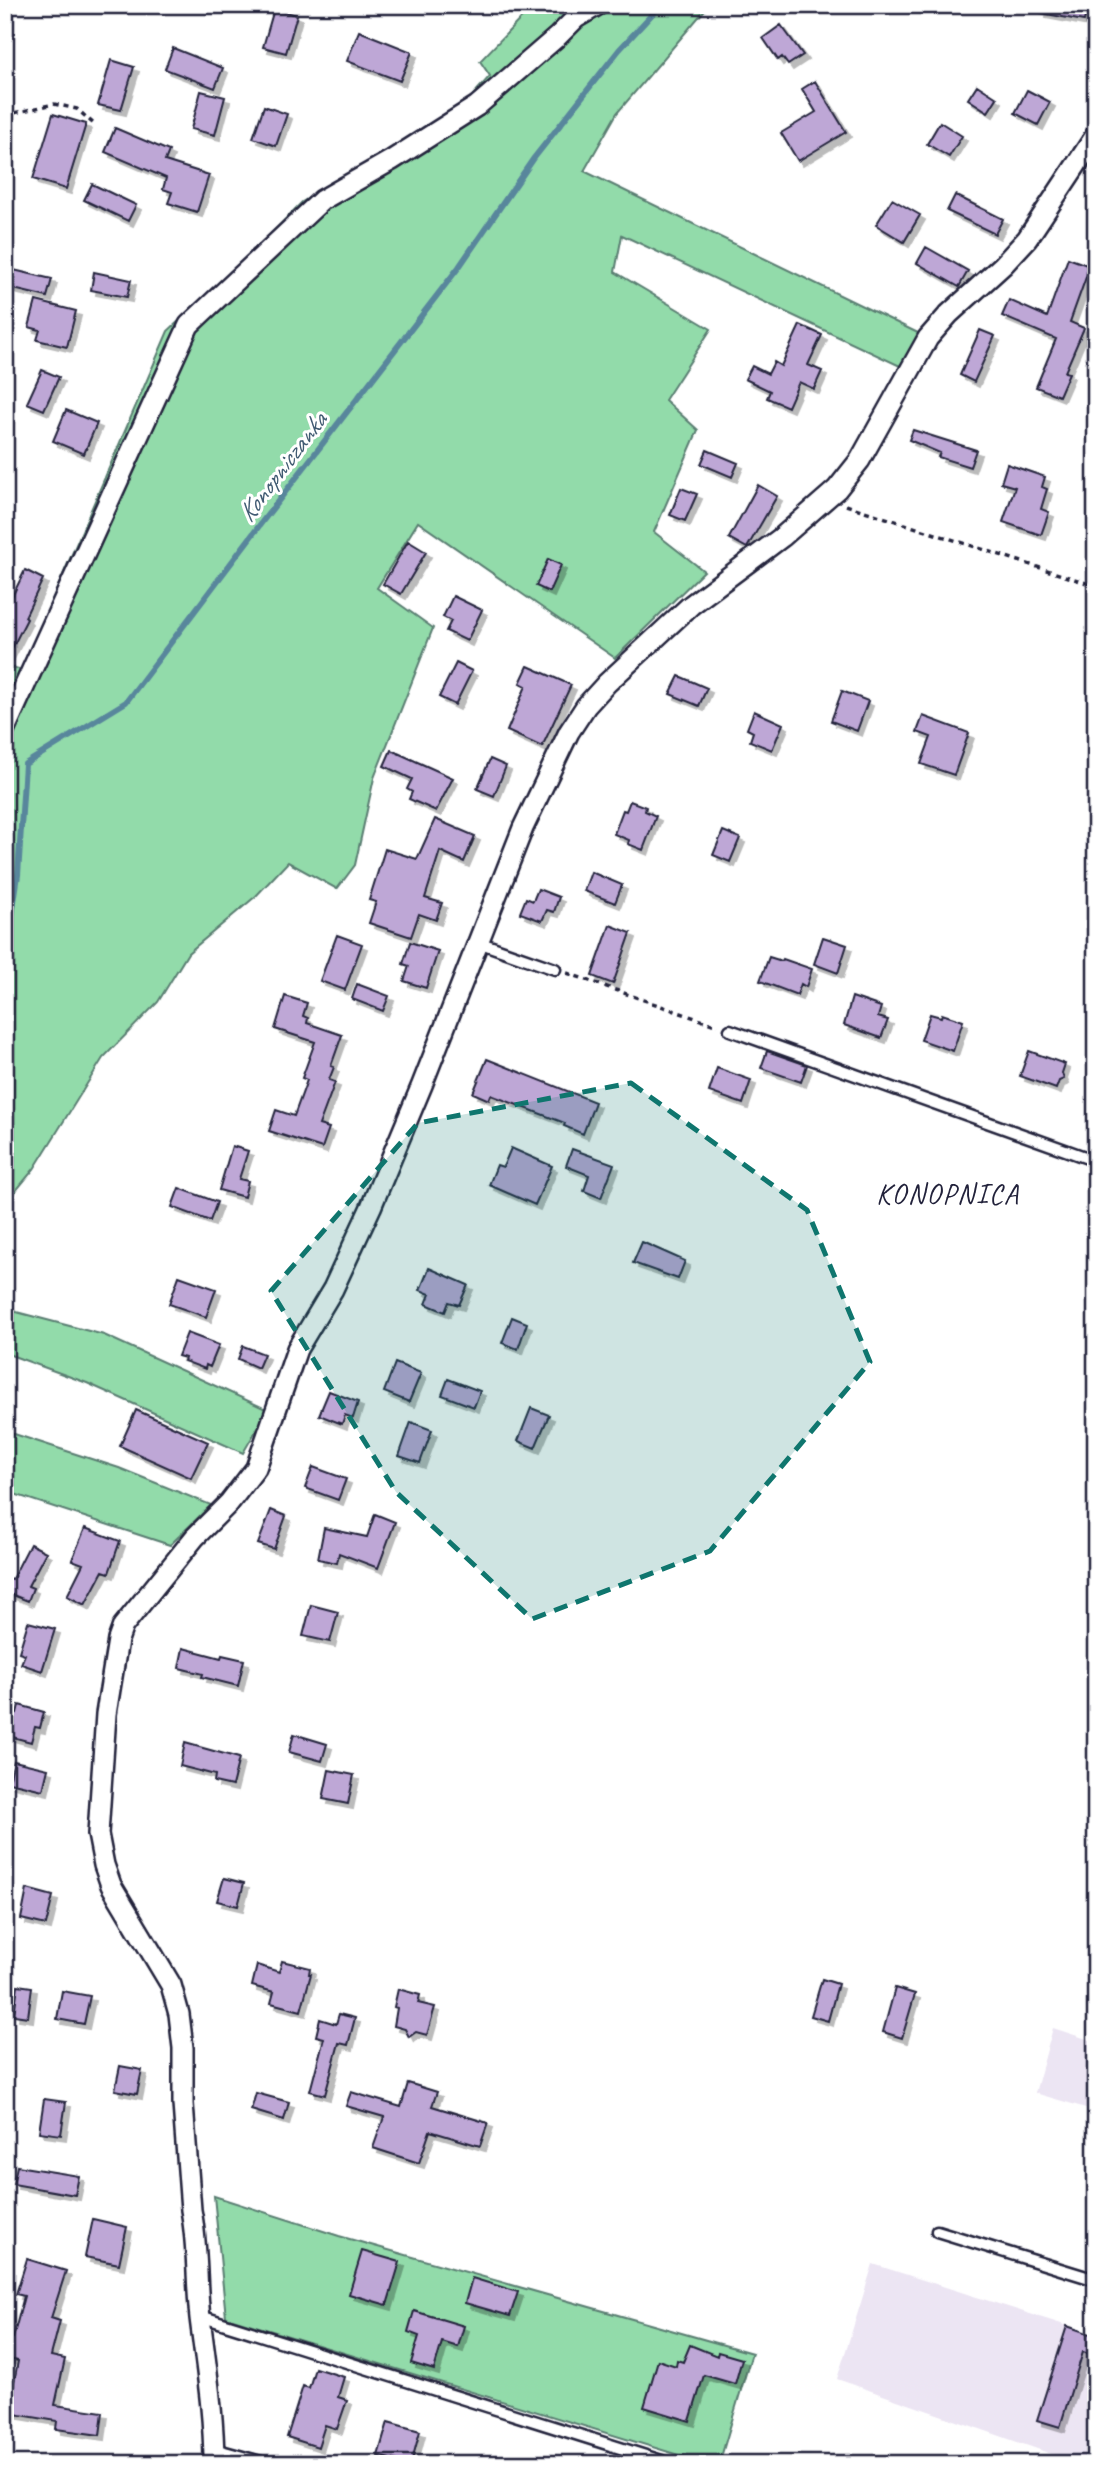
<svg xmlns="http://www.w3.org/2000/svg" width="1101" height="2469" font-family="Caveat,sans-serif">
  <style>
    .built { fill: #ece5f3 }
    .green { fill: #92dbaa; stroke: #5a7e72; stroke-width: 2 }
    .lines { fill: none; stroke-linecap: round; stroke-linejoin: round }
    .stream { stroke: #59869c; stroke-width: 6 }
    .building { fill: #bea7d6; stroke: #22223b; stroke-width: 2; filter: url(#shadow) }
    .service-casing { stroke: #22223b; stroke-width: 15 }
    .minor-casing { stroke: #22223b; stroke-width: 24 }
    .path { stroke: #22223b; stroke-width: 3.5; stroke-dasharray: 5 5; stroke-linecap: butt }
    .service { stroke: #fff; stroke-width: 10 }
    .minor { stroke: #fff; stroke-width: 19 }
    .marked { fill: #0f766e; fill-opacity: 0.2; stroke: #0f766e; stroke-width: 5; stroke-dasharray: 14 9; stroke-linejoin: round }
    .labels { text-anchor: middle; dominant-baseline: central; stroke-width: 6; stroke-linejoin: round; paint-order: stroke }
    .water-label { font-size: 26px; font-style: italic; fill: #425c73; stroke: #fff }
    .quarter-label { font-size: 28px; letter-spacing: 2px; fill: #22223b; stroke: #fff }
  </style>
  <defs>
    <filter id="shadow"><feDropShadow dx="5" dy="5" stdDeviation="0" flood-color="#0004"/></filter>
  </defs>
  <rect width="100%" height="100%" fill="#fff"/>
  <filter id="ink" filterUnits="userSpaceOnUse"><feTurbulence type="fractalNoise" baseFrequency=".0143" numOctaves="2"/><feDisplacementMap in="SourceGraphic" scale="14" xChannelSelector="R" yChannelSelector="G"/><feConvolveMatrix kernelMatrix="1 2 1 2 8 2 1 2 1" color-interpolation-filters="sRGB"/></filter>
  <g filter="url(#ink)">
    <path class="built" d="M1053,2028L1096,2042V2111L1035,2093Z
      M873,2264L1096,2335V2464H1080L837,2379Z"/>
    <path class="green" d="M534,5H709L617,113L584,171L922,335L900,366L622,235L615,272L711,329L665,400L698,430L654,532L704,571L615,658L418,522L377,588L433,628L374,778L355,865L337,889L288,862L256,896L188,953L158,1002L103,1058L34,1169L5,1204V665L22,670L168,331L253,252L302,202L465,104L490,76L480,61Z
      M5,1309L104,1335L268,1410L243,1453L87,1383L5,1353Z
      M5,1431L119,1468L211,1505L170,1545L5,1491Z
      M214,2196L339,2236L752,2353L719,2464H708L226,2317Z"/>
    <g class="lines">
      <path class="stream" d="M5,962L18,875L25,764L126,702L262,522L459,267L534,158L619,50L655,11L665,5"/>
    </g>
    <path class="building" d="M1042,5H1088L1084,21L1041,13Z
      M274,9L297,15L286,53L263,47Z
      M781,25L803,55L788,65L782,57L778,60L763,38Z
      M359,31L412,52L400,81L347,61Z
      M173,48L223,68L215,88L165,69Z
      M111,60L134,67L121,110L98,105Z
      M815,81L846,132L798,161L781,133L816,112L802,89Z
      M977,85L997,98L988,112L968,99Z
      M1027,90L1050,102L1038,125L1015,113Z
      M201,91L225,97L215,135L191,129Z
      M264,106L287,114L276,146L253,138Z
      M53,114L86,124L66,189L33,179Z
      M940,122L962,136L949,157L927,144Z
      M115,128L169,151L165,161L209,175L197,212L168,203L172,192L163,189L166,178L105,152Z
      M92,184L136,205L128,221L84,200Z
      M955,195L1003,219L995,234L947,211Z
      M892,199L920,215L904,242L876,225Z
      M926,247L968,271L959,287L917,263Z
      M1068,258L1090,266L1070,322L1084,328L1065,372L1069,373L1059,396L1036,387L1056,339L1002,316L1009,300L1047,317Z
      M5,268L52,279L47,297L5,287Z
      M94,272L131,280L127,297L91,290Z
      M36,301L76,311L67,347L37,340L40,330L29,327Z
      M800,325L822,335L808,365L822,371L814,389L799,382L788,407L767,398L770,391L745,379L752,366L768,374L774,362L781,366Z
      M980,330L995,336L974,382L960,375Z
      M42,370L59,377L44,410L27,403Z
      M66,410L97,423L84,454L53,441Z
      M913,430L976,450L970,467L938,457L940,453L909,440Z
      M707,450L738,463L732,477L701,464Z
      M1007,464L1045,477L1042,487L1047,489L1041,509L1049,512L1041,535L1003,522L1015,487L1001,483Z
      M758,485L777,496L747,548L729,538Z
      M681,488L697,494L685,521L670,515Z
      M408,541L426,552L401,594L383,584Z
      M548,559L561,565L549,592L536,586Z
      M25,570L43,579L25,617L27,619L5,662V611Z
      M453,596L482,610L467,641L446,631L451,621L443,617Z
      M456,663L472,671L455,705L439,697Z
      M528,666L571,685L542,747L507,731L526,686L520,683Z
      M679,676L707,688L699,706L670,694Z
      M842,691L868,701L857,731L831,721Z
      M754,711L783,724L772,750L750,741L753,732L747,729Z
      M923,716L969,733L954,775L921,764L931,737L917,732Z
      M391,750L453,778L436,811L409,799L412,792L407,789L412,779L384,766Z
      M490,759L506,766L494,796L477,789Z
      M630,801L646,807L645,811L656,816L643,850L628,844L629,840L614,834L623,810L626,811Z
      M435,819L475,836L464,862L440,851L425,898L442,903L436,920L419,914L411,937L369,923L376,902L369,900L385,849L417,859Z
      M723,831L740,838L730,862L713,855Z
      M591,872L622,885L615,903L584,891Z
      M538,889L559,897L554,912L547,910L542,921L520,913L526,898L533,901Z
      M610,925L631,933L613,984L592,976Z
      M337,935L362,944L345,990L320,981Z
      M823,937L847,945L838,973L814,964Z
      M410,942L438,951L426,988L404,981L409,966L403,964Z
      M769,957L782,961L783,959L812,969L806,987L801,984L797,995L760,981Z
      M357,984L389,996L383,1011L352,999Z
      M285,996L307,1003L303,1016L308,1018L307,1023L342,1035L331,1066L334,1067L329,1080L335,1082L319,1125L329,1128L322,1148L269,1131L276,1110L294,1116L307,1080L302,1078L315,1042L275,1029Z
      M852,997L881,1007L878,1017L888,1020L881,1038L844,1025Z
      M930,1014L941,1017L942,1014L963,1021L953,1051L921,1040Z
      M767,1051L807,1065L801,1082L761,1068Z
      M1029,1051L1065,1064L1062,1073L1064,1079L1059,1081L1056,1089L1020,1076Z
      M487,1059L595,1102L583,1134L564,1126L565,1123L491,1095L489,1100L473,1093Z
      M717,1068L751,1080L743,1104L709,1092Z
      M232,1146L248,1151L239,1179L248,1181L244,1197L219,1190Z
      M511,1148L552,1166L535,1205L489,1185L497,1165L503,1167Z
      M572,1149L614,1164L601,1198L584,1191L589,1175L566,1166Z
      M179,1188L217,1202L210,1221L172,1207Z
      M642,1242L685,1261L678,1279L633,1263Z
      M429,1268L468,1285L459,1305L449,1302L445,1312L426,1304L430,1294L420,1290Z
      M179,1276L216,1289L206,1317L169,1304Z
      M512,1317L527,1323L518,1349L502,1343Z
      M187,1333L219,1345L210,1367L206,1365L205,1369L184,1361L185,1358L178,1356Z
      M243,1346L264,1354L258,1368L238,1359Z
      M395,1363L421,1373L409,1402L384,1392Z
      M448,1379L480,1391L474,1407L442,1395Z
      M329,1391L358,1402L353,1418L345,1415L342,1424L319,1415Z
      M531,1408L549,1415L535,1448L518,1441Z
      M136,1410L208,1442L191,1478L120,1446Z
      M411,1422L432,1430L420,1463L399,1456Z
      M313,1467L346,1479L338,1500L305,1488Z
      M271,1510L286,1516L274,1549L258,1544Z
      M375,1514L395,1522L378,1568L339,1553L337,1563L318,1559L324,1528L367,1537Z
      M85,1528L120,1541L109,1573L103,1571L85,1605L67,1596L83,1564L72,1560Z
      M30,1544L46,1552L28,1586L33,1588L28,1601L5,1592V1577L12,1579Z
      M311,1605L338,1612L330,1642L303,1636Z
      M28,1622L55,1629L42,1671L21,1664L25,1654L19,1652Z
      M183,1648L221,1658L222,1655L244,1660L238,1686L202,1677L203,1674L179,1668Z
      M19,1705L44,1712L40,1728L35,1727L31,1742L5,1735V1710L17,1713Z
      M294,1734L327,1744L322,1761L289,1752Z
      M185,1743L239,1758L232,1786L214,1782L215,1775L180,1766Z
      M14,1761L48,1769L43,1790L9,1782Z
      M329,1770L354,1775L348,1804L323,1799Z
      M224,1878L244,1883L238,1906L217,1901Z
      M27,1889L53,1896L46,1925L21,1919Z
      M282,1961L310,1968L309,1974H311L301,2011L271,2003L274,1992L252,1986L257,1965L279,1972Z
      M822,1979L838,1984L828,2021L811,2016Z
      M18,1985L32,1987L28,2017L14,2015Z
      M895,1988L915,1994L902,2038L883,2032Z
      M398,1989L420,1995L418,2003L435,2007L427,2035L416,2032L409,2037L405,2029L394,2026L397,2008L394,2007Z
      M62,1991L90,1996L84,2024L57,2019Z
      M339,2014L355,2018L348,2045L339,2043L325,2095L310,2091L324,2038L316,2036L320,2019L336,2024Z
      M120,2066L142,2070L137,2094L115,2090Z
      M408,2083L437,2092L432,2106L488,2123L480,2146L430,2131L419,2163L373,2148L384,2117L346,2106L351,2092L401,2107Z
      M256,2093L289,2102L284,2120L251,2110Z
      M44,2099L66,2102L61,2135L39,2132Z
      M17,2166L79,2176L75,2195L13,2184Z
      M93,2219L127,2227L119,2264L85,2257Z
      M362,2251L400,2262L387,2305L349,2294Z
      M27,2259L66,2271L51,2318L60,2321L51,2356L65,2359L55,2405L103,2412L100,2435L56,2429L57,2421L8,2413L18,2361L5,2358V2336L13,2338L24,2296L16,2294Z
      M472,2278L518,2292L510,2316L465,2303Z
      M414,2311L464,2326L458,2347L442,2342L434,2370L411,2363L419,2336L408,2332Z
      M1067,2326L1096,2336V2356L1083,2352L1060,2427L1037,2420Z
      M690,2345L717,2356L718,2352L742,2359L735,2384L704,2375L690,2421L644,2407L658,2360L676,2366L677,2360L683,2362Z
      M315,2368L344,2377L338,2397L347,2400L337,2429L325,2425L318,2447L287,2437L303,2386L309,2388Z
      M388,2422L420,2431L411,2464L378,2456Z"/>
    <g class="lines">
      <defs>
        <path id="service" d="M478,942L555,969
          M730,1030L1096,1161
          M937,2231L1096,2280
          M200,2316L671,2464
          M214,2449L268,2464"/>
        <path id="minor" d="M5,729L189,325L322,200L392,160L477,106L558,36L576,18L598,5
          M214,2464C214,2415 206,2366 200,2318C196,2282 198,2245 191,2210L183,2104V2048L179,2014L171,1985L111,1885L104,1865L98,1834L106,1714L118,1640L123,1626L195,1537L229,1503L256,1468L297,1349L333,1289L371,1207L422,1085L523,828L569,732L586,706L607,683L691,605L782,537L837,489L860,460L928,338L949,314L1003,265L1027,239L1096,135"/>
      </defs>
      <use href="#service" class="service-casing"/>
      <use href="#minor" class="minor-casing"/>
      <path class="path" d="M5,115L54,104L77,109L96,126
        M846,505L1096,586
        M567,973L718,1026"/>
      <use href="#service" class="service"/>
      <use href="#minor" class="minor"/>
    </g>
  </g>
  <path class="marked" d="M631,1083L807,1210L870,1362L710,1551L532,1619L396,1492L271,1291L418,1123Z"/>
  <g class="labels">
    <g class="water-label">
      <text transform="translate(282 467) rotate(-53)">Konopniczanka</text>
    </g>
    <g class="quarter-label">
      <text x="948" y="1193">KONOPNICA</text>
    </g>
  </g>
  <rect width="1101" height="2469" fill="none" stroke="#fff" stroke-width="28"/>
  <rect x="14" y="14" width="1073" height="2441" fill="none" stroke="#22223b" stroke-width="2.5" filter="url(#ink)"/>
</svg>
